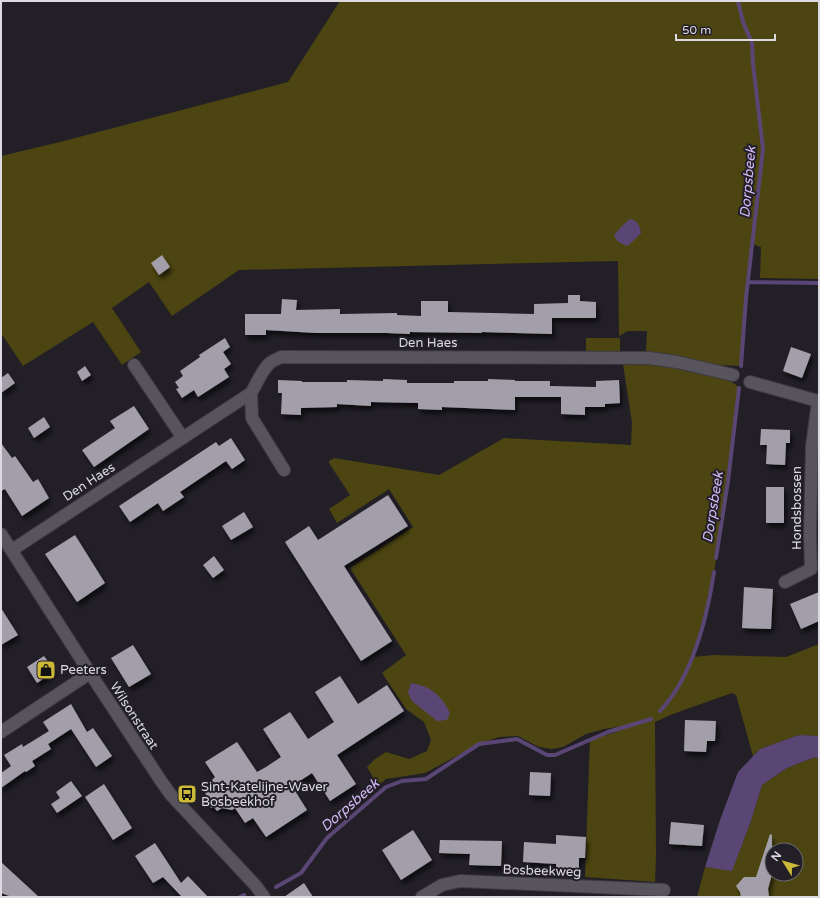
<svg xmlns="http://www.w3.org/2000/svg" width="820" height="898" font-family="'Varela Round',sans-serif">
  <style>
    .green { fill: #4c4511; fill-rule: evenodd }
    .water { fill: #5a4674 }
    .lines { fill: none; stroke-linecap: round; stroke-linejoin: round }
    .stream { stroke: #5a4674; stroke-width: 4 }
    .building { fill: #a39faa; filter: url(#shadow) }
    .minor-casing { stroke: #3d3a42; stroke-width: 14 }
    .minor { stroke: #58545e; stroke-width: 12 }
    .labels { text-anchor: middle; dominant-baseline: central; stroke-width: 4; stroke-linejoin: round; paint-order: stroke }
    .street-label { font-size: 13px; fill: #dcdae0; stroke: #221f27 }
    .poi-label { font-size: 13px; fill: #dcdae0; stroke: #221f27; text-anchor: start }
    .water-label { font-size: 14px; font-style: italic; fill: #d1b9f4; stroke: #221f27 }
  </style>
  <defs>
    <filter id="shadow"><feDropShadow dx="2.5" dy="4.5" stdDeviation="2" flood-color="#0009"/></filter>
  </defs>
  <rect width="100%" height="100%" fill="#221f27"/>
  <path class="green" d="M340,1H819V279L760,278L761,247L752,244L741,366L717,365L646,351L647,331H628L619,336L618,261L239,270L172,316L149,282L112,308L141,352L122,365L93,322L23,366L1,333V156L60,142L288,82Z
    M586,338H620V351H586Z
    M623,364C655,364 684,366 715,376C724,379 732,380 739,388L728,481L710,599L693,657L714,655L786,657L819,644V736L799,735L760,749L753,756L736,695L732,693L673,714L655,722L656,856L655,882L585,877L590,739L614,733L630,725L604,729L586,734L563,747L552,749L539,747L518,736L499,737L479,744L425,773L386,779L378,786L367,767L375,759L386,752L409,759L427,751L431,740L424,722L406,709L382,673L406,655L350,568L413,527L389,489L337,523L329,509L350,495L329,463V461L334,458L439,475L504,438L631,445L632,423Z
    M815,757L819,759V897H697L705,867L732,870L751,821L762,785L787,768ZM772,850H796V874H772Z"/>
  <path class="water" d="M630,219C638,220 640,227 641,233L631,243L627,246L618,242L614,235L623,225Z
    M411,683C431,686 441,695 450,713L447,720L437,721L412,701L408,693Z
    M799,735L819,736V759L815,757L787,768L762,785L751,821L732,871L705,867L720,820L738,772L760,749Z"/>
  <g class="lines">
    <path class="stream" d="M738,1L743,22L752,43L753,64L763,149L746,298L741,366
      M748,282L819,283
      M716,558L728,481L739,388
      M660,711C693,676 707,618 714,572
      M276,887L301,873L327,838L386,787L402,781L426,779L479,744L517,739L547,755H555L608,732L651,719
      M240,897L244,895"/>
  </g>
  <path class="building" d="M162,255L170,267L159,275L151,263Z
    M568,295H580V301L596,302V318H552V334L482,332V333L410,332V334L387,333H316L266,330V335H245V314H281L282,299L297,300L296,310L340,309V314L397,313V315L421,316V301H448V312L534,314V304L568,303Z
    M225,338L230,347L223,352L231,364L224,369L229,377L198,397L194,390L182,398L176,389L179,388L175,382L183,376L180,371L200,357L199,355Z
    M791,347L811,354L802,378L783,371Z
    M85,366L91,375L82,381L77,372Z
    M8,373L15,383L1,393V378Z
    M383,379L407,380V383H454V381H488V379L515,380V381H550V386L596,387V381L619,380L620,403L605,404V407H585V415L561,414V397H515V410L442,407V410L418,409V403L371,402V406L337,404V407L301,408V415L281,414L282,393H278V380L302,381V382H347V380L383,381Z
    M134,406L149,429L94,467L82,450L115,428L110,421Z
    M44,417L50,427L34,438L28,428Z
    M761,429L790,430V443H786L785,465L766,464L767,445H760Z
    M231,438L245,460L232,469L226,461L180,492L184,497L163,511L158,503L130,522L119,506L216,442L219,446Z
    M1,443L12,458L15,456L33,482L38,479L49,498L22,516L5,489L1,491Z
    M766,487H784V523H766Z
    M388,495L408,526L344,566L392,641L361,661L285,542L309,526L318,540Z
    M244,512L253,527L231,540L222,526Z
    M75,535L105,583L77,602L45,554Z
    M214,556L224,570L213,578L203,565Z
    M744,587L773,589L771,629L742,628Z
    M819,592V621L801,629L790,604Z
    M1,608L18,635L1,645Z
    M133,645L151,674L129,687L111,658Z
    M44,656L55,671L37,683L27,667Z
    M340,676L358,704L387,685L404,711L337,755L356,784L330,801L312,773L292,786L307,810L266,837L253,818L245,823L235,808L232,810L222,808L217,811L214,807L211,808L205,799L207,797L205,792L210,788L212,780L215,777L205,762L237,742L257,772L266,767L281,757L263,729L290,712L308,739L334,722L315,692Z
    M71,704L87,732L93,728L112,756L96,767L71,729L48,744L51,749L32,761L35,766L26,772L25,771L1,788V773L11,766L4,755L22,744L23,747L49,731L43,722Z
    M685,720L716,721L715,741H707L706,752L684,751Z
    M530,772L551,773L550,796L529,795Z
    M71,781L82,796L57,813L51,804L60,798L56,792Z
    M104,784L132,828L113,840L85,797Z
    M671,822L704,825L702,846L669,844Z
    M413,830L432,860L401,880L382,850Z
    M770,834L772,835V874L768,889L769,897H741L740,892L736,886L744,877H756Z
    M556,835L586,837L585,858H579V868H556V864L523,862L524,842L556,844Z
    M440,840L502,841L501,866L469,865L470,854L439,853Z
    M155,843L181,883L188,876L208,897H182L163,877L153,883L135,856Z
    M1,862L39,897H12L1,893Z
    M304,883L313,897H284Z"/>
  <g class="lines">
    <defs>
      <path id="minor" d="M134,365L183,438
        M750,382L818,401L812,446L810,535L811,569L785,582
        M251,393L252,418L284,470
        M1,534L90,673L161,781L171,795L256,886L264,897
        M12,550L251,393C256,385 263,368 270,363C273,360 278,359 281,357L649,358L677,362L733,375
        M1,732L90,673
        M422,897L442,885L460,881L664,890"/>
    </defs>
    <use href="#minor" class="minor-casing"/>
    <use href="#minor" class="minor"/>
  </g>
  <defs>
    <symbol id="shop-square" viewBox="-11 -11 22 22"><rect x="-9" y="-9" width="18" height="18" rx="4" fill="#ccb938" stroke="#221f27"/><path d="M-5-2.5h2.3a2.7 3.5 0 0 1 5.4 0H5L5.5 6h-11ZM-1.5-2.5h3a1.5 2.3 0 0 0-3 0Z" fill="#111"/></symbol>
    <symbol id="bus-square" viewBox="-11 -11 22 22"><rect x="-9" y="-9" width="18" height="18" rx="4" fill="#ccb938" stroke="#221f27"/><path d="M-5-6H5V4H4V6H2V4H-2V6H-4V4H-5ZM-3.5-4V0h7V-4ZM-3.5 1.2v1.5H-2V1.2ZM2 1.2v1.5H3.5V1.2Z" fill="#111"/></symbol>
  </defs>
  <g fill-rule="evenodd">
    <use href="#shop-square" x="35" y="659" width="22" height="22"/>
    <use href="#bus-square" x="176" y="783" width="22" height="22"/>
  </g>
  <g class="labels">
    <g class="street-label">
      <text x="428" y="343">Den Haes</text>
      <text transform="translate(89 482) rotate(-33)">Den Haes</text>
      <text transform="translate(797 508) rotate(-90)">Hondsbossen</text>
      <text transform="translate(134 716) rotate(57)">Wilsonstraat</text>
      <text transform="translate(542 871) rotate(2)">Bosbeekweg</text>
    </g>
    <g class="poi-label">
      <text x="60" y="670">Peeters</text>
      <text x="201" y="787">Sint-Katelijne-Waver<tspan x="201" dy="15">Bosbeekhof</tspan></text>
    </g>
    <g class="water-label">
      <text transform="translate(748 182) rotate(-85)">Dorpsbeek</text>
      <text transform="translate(713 507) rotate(-81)">Dorpsbeek</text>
      <text transform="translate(350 805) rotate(-41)">Dorpsbeek</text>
    </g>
  </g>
  <rect width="820" height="898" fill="none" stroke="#dcdae0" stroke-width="4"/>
  <g transform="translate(784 862) rotate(307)"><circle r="19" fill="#221f27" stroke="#6c6a71"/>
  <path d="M0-3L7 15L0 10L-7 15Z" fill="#ccb938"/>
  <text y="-6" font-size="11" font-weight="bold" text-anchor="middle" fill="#dcdae0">N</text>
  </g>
  <path d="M676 34v6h99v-6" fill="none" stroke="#dcdae0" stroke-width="2"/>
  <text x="682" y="34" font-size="12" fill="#dcdae0" stroke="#221f27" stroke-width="3" paint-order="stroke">50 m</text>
</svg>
